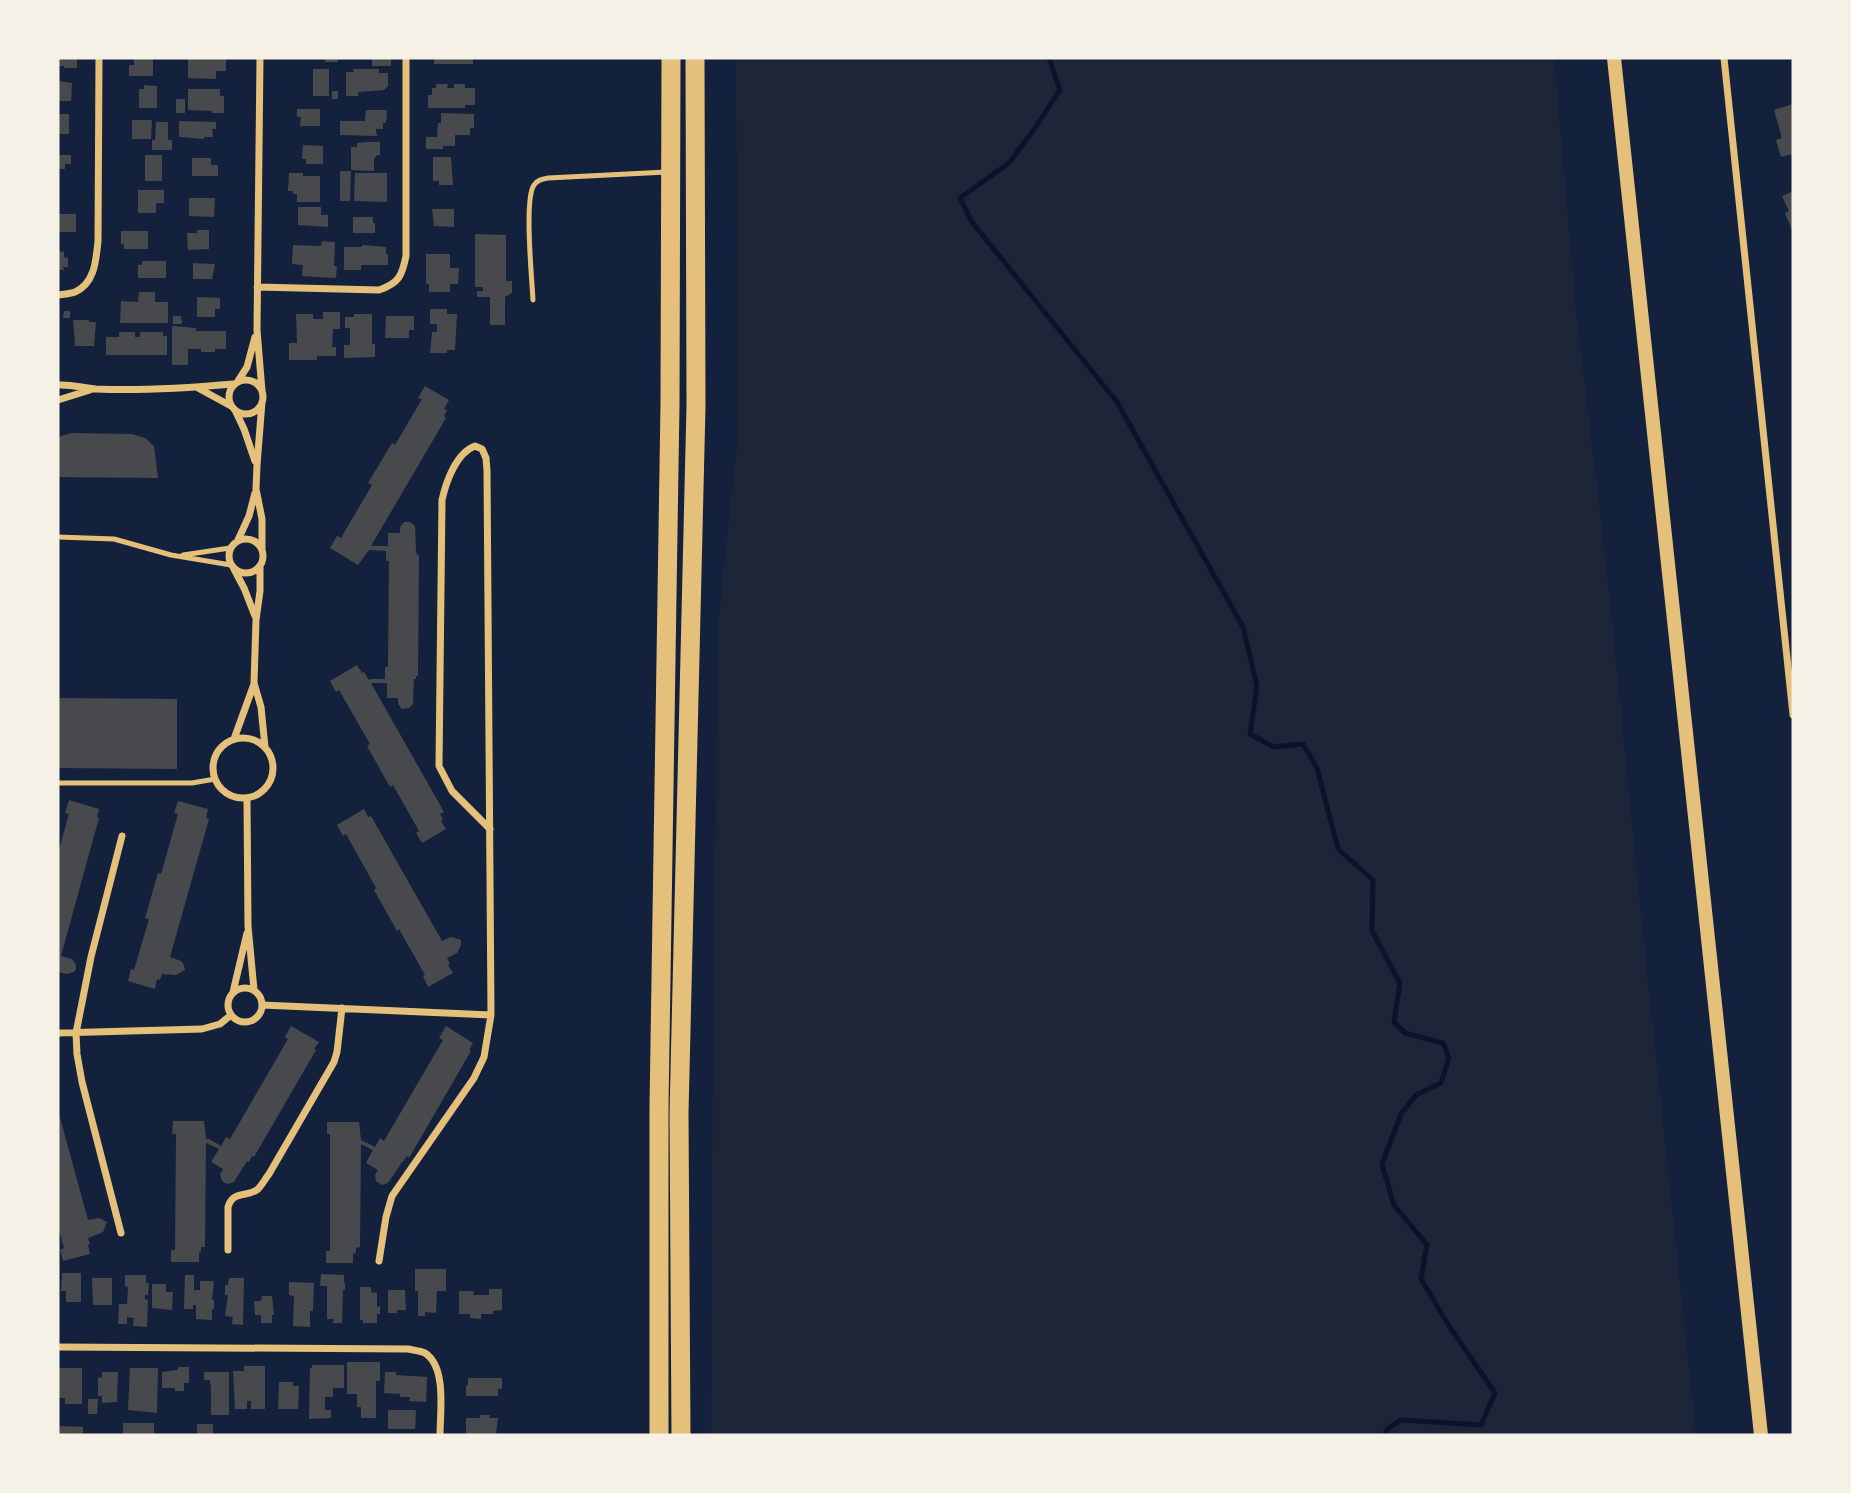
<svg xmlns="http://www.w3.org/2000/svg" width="1851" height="1493" font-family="'Nunito Sans',sans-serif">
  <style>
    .green { fill: #1d2539 }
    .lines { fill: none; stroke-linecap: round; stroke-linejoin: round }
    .stream { stroke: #0b132b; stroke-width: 5 }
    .building { fill: #48494c }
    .service { stroke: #e5c07b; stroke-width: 5 }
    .minor { stroke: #e5c07b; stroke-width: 7 }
    .secondary { stroke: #e5c07b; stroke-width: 14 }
    .motorway { stroke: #e5c07b; stroke-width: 19 }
  </style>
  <rect width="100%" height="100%" fill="#14213d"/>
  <path class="green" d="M735,58H1554L1576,311L1608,581L1640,906L1696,1435H711L712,1165L718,625L737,444V164Z"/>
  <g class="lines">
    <path class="stream" d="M1049,58L1060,90L1033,131L1009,163L960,198L972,222L1117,402L1243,627L1257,686L1250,734L1274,747L1303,744L1317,768L1338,849L1373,880L1372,931L1400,983L1394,1022L1405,1033L1443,1043L1449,1058L1441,1083L1416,1095L1401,1114L1382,1164L1394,1205L1427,1245L1421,1279L1449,1326L1495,1393L1481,1425L1401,1420L1387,1429L1385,1435"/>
  </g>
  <path class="building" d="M58,58H77V68H64V66H58Z
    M134,58H153V76H129V65H134Z
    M188,58H226V71H216V79L188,78Z
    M325,58H338V62H325Z
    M372,58H391V66H372Z
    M434,58H473V64H434Z
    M313,69H329V96H313Z
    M353,69H379V73H388V86L384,90L358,92V96H346V72H354Z
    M58,81L72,83L71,101H58Z
    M436,84H448L447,88H454V84H465V88H475V105H465V108H428V95H432V88H436Z
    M144,85L157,86V108H139V89H144Z
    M188,89H220V96H224V113H212V111L188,110Z
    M332,91H338V99H332Z
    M176,99H185V113H176Z
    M1793,104V154L1781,157L1776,140L1782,138L1774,110Z
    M297,109H320V126H300L301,117H297Z
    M366,110H387L386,123H383V129H376L377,136L340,135V121H365Z
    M441,113L474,114V128H470V135H455V146H443V149H426V137H437L438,123H441Z
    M58,114H69V134H58Z
    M132,120H152L151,139H132Z
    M179,121L216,122V129H212L213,137H204V139L179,137Z
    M156,122H168V140H172V150H152V140H155Z
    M366,142H380V155H377L374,159V171L351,170V147H357V143Z
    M303,145L323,146V164H306V159H302Z
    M58,155H71V164H65V169H58Z
    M145,155H162V181H145Z
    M433,157H451L453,185H439V181H433Z
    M192,158H211V165H218V176H192Z
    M340,171H351L350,201H340Z
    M289,173H303V176H320V202H297V194H293V191H288Z
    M355,173H387V202L354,201Z
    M138,190H164V203H156V213H138Z
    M1793,191V233L1785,213L1789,211L1782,196Z
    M189,198H215L214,217L189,216Z
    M298,207H321V215H328V227L298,225Z
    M432,209H454V227L434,226Z
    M58,214H76V232H58Z
    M353,217H373V223H375V233H353Z
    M197,230H209V249L188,250L187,233H197Z
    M121,231H148V249H124V244H121Z
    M475,234L506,235V281H512V293L505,297V325H490V297H477V291H483V287H475Z
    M322,241L335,242L334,266H337L336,278L302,276L303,265L292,264L293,245L321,246Z
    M362,245L386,247V254H388V265H361V270H344V247H362Z
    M58,251L64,252V257L68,258V267H63L64,270H58Z
    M426,254H450V268H459L458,284H450V292H429V284H426Z
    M142,261H166V278H138V265H142Z
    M193,263L215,264L212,279H193Z
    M139,292H155V302H168V323H120L121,301L138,302Z
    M197,297L220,298V309H215V317H197Z
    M430,309H447V314H457L455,350H447V353H430L432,332H437V324H430Z
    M64,311H70V318H63Z
    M323,312H340V329H333L332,347H336V356H317V360H289V343H297L296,314H313V319H323Z
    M354,314H372V344H375V357L344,358V345H350V328H345V317H354Z
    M173,316H181L182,324H173Z
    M386,316H414V330H409V338H385Z
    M73,320H89V322H96L94,346H75Z
    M172,326L196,328V331H226V349H215V352H201V349H188V365H172Z
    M119,332H135V337H140V332H163V336H167V355H106V337H119Z
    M425,386L449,400L444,409L447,410L444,416L446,418L371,546H388V533H400V527L404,522H410L415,526L416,551L417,555H419L418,676H416V679H414L413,704L409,708L402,709L398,704V698H387V683H371L444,812L440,814L443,820L441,821L446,829L422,843L416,833L419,831L393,785L390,787L367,746L370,744L339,690L336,692L330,681L357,665L362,673L364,672L369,680L371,679H385V667H388L389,561H386V551L369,550L358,565L330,548L337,536L341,538L372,485L368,483L392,443L395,445L422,399L418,398Z
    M71,433L132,434L145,438L154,446L158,478L58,477V437Z
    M58,698L177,699V769L58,768Z
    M69,800L99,809L97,817L99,818L61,956L72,959L76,965V969L74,972L67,974L58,972V853L69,814L65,813Z
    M178,801L208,809L206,818L209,819L170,957L181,961L183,963L185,970L176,975L162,974L160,980L157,979L155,989L128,981L131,969L134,970L149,919L145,918L158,873L161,874L178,814L174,813Z
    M364,809L368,817L371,816L442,941L451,937L461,940V945L457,953L447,958L450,964L448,965L453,973L428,987L423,976L425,975L399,929L397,931L374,890L376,888L346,834L343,836L337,825Z
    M291,1026L319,1042L314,1049L316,1050L254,1157L252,1156L249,1162L247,1161L234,1182L227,1184L222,1181L220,1174L223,1169L211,1162L219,1149L206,1143L205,1247H201V1252L199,1253V1262H171V1250H175L176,1134H172L173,1121H204L206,1139H209L221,1146L226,1137L230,1139L288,1039L285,1037Z
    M446,1026L473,1043L469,1050L471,1051L409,1158L407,1156L403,1162H402L388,1183L382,1185L376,1181L375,1175L378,1170L366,1163L373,1150L361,1144L360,1247L356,1248V1253L353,1254V1263H326V1251H330V1134H327V1122H359L361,1140L375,1147L380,1138L384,1141L443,1040L439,1038Z
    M58,1110L88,1220L99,1218L107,1222L103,1232L88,1238L90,1244L88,1245L90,1254L63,1261L60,1250L64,1248L58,1227Z
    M415,1269H446V1291H437L436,1313L425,1312V1316H418V1291H415Z
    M62,1273H81V1302H66V1291H61Z
    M321,1274L344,1275V1283H345V1290H343L342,1323H333L334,1319H327V1286H320Z
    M125,1275H146V1283H149L148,1295H145V1299L148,1300L147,1327L133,1326L134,1318L127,1317V1324H118L119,1304H127L128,1287L125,1286Z
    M185,1275H194V1290H200V1281H214L212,1300H214V1309H212V1320L196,1319V1305H193V1309H184Z
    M92,1278H112V1305H93Z
    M229,1278H244L243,1325L232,1324L233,1317L225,1316L228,1295H225V1285H228Z
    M289,1282L314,1283L313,1311H310V1327L293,1326L294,1296L289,1295Z
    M152,1284H166V1292H173L172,1310L152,1308Z
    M360,1287H371V1292L377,1293V1307L380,1306V1314H377V1323H363V1320H360Z
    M489,1289H502V1310L493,1311V1314H481V1319L470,1318V1314H459V1291H474L473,1295H489Z
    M388,1290H405L406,1310H397V1313H388Z
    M262,1296H272L274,1315H272V1323H261V1315H255L254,1301H261Z
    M347,1362H380V1381H376V1418H361V1407H357V1394H347Z
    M312,1365H344V1388H333V1397H325V1410H331V1418L309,1419L310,1368H312Z
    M244,1366H265V1409H251V1401H247V1409H235L233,1371H244Z
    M178,1367H189V1383H184V1391H175V1388H162V1372L178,1370Z
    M59,1368H82V1404H65V1398H58Z
    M130,1368H158L157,1413L128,1410Z
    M102,1372H118L117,1402L102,1403V1396H98V1378L102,1377Z
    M204,1372H229V1415H211V1385H210V1380H204Z
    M385,1372H396V1375L427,1377L426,1402L409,1401L410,1397H400V1394L384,1393Z
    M468,1378H502V1389H498V1396H466V1385H468Z
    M279,1382H293V1386H299L298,1409H278Z
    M88,1399H98L97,1414H88Z
    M388,1410H416L415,1429H388Z
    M480,1415H490L489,1418H498L496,1434H466V1418H480Z
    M123,1423H154V1435H123Z
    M197,1424H213V1435H197Z
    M58,1426L83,1427V1435H58Z"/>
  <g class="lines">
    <path class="service" d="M533,300C532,279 524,199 534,185C537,180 543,179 548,178L667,172
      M58,537L114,539L171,555L231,565
      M183,555L230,548
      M58,783H192L215,779"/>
    <path class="minor" d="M260,58L257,330L262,391
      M1724,58L1793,715
      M257,287L379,290C399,283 402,276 406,256V58
      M58,295C63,294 70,294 75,292C95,283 96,260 98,241L99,58
      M229 397a17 17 0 1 1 34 0a17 17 0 1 1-34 0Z
      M238,381L247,367L255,337
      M58,385C71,384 83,388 96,389C141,391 188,388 233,384
      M198,388L231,406
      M58,400L90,390
      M235,410L244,429L255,461
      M229 556a17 17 0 1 1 34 0a17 17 0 1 1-34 0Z
      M238,540L249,516L255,493
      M262,550V519L256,489L257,465L262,402
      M260,566V591L256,620L254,683L261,707L265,747
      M234,569L244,588L255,616
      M213 768a30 30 0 1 1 60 0a30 30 0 1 1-60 0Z
      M234,739L254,684
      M247,798L248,926L254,990
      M228 1005a17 17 0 1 1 34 0a17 17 0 1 1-34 0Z
      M233,992L247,933
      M262,1005L491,1015
      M58,1033L202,1029L220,1024L231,1015
      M121,1233L82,1082L77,1054L76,1033L91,957L122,836
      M228,1250V1207C233,1190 247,1198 258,1189C262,1185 265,1179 269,1174L334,1062L337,1052L342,1008
      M379,1261L386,1217L392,1196L474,1078L484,1057L491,1015L487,470L486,458L482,449L475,446C456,453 446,482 442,500L439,766L452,791L490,829
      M58,1347L408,1349C413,1350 421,1351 425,1353C447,1367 440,1413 440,1435"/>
    <path class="secondary" d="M1614,58L1761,1435"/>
    <path class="motorway" d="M659,1435V1107L670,404L671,58
      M681,1435L679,1113L696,406L695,58"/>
  </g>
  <rect width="1851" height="1493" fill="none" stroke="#f6f1e7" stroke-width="119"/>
</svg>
